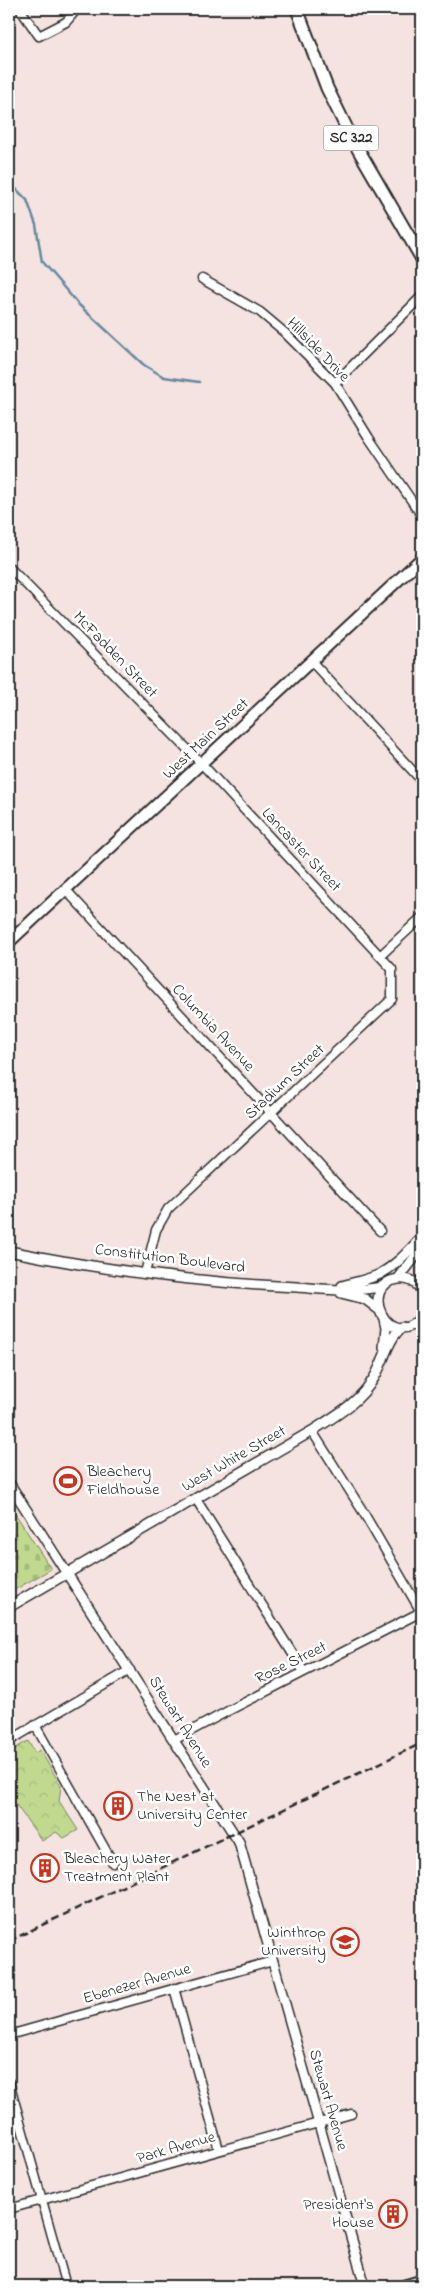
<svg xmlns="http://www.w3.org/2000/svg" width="431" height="2295" font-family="'Indie Flower',sans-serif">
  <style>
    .cemetery { fill: url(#cemetery-stones); stroke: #76825d }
    .park { fill: url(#park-crowns); stroke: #76825d }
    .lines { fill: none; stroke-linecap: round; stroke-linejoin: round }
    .stream { stroke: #66899f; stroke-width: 2.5 }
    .minor-casing { stroke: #2b2b2b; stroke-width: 11 }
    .tertiary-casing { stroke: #2b2b2b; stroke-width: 12 }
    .secondary-casing { stroke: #2b2b2b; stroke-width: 14 }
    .primary-casing { stroke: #2b2b2b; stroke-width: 15 }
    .minor { stroke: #fff; stroke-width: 8 }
    .tertiary { stroke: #fff; stroke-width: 9 }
    .secondary { stroke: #fff; stroke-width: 10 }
    .primary { stroke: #fff; stroke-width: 11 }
    .rail { stroke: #2b2b2b; stroke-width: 2.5; stroke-dasharray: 8 4; stroke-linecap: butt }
    .labels { text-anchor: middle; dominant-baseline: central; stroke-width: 5; stroke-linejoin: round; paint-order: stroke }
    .shield { fill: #fff; stroke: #6b6b6b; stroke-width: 1 }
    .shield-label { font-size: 15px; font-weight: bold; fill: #2b2b2b }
    .street-label { font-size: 16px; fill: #2b2b2b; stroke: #fff }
    .poi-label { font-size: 16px; fill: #2b2b2b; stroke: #fff; text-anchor: start }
  </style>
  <defs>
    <pattern id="cemetery-stones" width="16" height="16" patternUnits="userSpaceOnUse" patternTransform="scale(1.25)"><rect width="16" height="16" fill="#c1d98f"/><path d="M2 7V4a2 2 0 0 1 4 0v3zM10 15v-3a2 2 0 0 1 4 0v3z" fill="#a6ba7c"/></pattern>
    <pattern id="park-crowns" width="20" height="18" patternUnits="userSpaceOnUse" patternTransform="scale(1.25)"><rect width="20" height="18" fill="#c1d98f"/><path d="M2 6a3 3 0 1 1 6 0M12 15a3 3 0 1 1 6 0" fill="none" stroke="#a6ba7c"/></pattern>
  </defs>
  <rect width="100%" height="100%" fill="#f4e3e0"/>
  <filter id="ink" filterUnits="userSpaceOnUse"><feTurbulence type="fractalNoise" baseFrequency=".02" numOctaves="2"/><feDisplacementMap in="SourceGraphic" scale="10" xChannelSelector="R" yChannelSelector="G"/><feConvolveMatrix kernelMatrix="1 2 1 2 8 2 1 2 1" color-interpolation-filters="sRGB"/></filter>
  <g filter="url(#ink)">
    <path class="cemetery" d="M9,1504L51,1569L9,1593Z"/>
    <path class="park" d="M28,1741L35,1753L40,1750L61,1786L59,1801L78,1830L64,1838L56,1832L42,1841L9,1795V1752Z"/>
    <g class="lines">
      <path class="stream" d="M9,182L27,200L36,225L42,262L78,304L144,365L164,377L199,382"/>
      <defs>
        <path id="minor" d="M20,9L39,36L66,22L77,9
          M202,279L260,312L285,333L335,383L369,438L422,516
          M335,383L422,296
          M9,567L201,763L392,969V999L168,1209L156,1230L145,1273
          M312,662L422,781
          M66,890L380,1231
          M380,956L422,917
          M196,1499L304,1672
          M35,1725L113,1863
          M174,1740L226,1712L417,1614L420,1610L362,1510L312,1431
          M9,1741L130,1670
          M174,1988L219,2150
          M9,2035L273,1961
          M9,2082L66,2286
          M9,2209L351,2114"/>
        <path id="tertiary" d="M9,1251C103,1270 200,1283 297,1287C325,1289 357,1293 384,1286
          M398,1279L422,1248
          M342,1286C355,1282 368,1280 380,1274C397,1265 409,1250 422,1237
          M422,1291C417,1283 409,1278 399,1279C355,1284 389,1356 422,1316
          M341,1293L365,1299L378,1309
          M384,1319L386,1328L384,1348
          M9,1483L239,1842L365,2286
          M9,1607L312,1431C335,1416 359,1403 374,1378C384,1362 387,1340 402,1327"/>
        <path id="secondary" d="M9,942L422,558"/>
        <path id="primary" d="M297,9L327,88L351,137L422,259
          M405,2286L422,2281"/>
      </defs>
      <use href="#minor" class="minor-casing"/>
      <use href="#tertiary" class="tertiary-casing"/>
      <use href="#secondary" class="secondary-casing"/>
      <use href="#primary" class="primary-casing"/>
      <use href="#minor" class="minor"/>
      <use href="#tertiary" class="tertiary"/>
      <use href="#secondary" class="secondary"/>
      <use href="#primary" class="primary"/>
      <path class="rail" d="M9,1941L422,1743"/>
    </g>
  </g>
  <defs>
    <symbol id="stadium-ring" viewBox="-11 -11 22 22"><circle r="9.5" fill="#fff" stroke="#c8321e" stroke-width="1.5"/><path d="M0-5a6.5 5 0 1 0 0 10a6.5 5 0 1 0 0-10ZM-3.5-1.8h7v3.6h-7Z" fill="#c8321e"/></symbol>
    <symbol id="building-ring" viewBox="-11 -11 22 22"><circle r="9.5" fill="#fff" stroke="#c8321e" stroke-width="1.5"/><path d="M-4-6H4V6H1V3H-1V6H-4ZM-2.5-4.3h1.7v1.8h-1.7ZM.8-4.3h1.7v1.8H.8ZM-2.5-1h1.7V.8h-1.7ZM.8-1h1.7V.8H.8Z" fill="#c8321e"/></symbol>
    <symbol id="university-ring" viewBox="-11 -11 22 22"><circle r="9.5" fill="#fff" stroke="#c8321e" stroke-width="1.5"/><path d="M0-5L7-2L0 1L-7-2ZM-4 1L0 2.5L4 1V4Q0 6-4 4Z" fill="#c8321e"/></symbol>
  </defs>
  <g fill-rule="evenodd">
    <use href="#stadium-ring" x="52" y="1465" width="32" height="32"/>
    <use href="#building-ring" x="102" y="1790" width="32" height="32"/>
    <use href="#building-ring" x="29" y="1852" width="32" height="32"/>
    <use href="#university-ring" x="329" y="1926" width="32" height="32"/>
    <use href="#building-ring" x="377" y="2198" width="32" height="32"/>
  </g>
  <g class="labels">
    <rect class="shield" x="323.5" y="125.5" width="55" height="25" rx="4"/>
    <g class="shield-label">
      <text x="351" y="138">SC 322</text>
    </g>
    <g class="street-label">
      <text transform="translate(318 350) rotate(46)">Hillside Drive</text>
      <text transform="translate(115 655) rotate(46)">McFadden Street</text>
      <text transform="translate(206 739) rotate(-43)">West Main Street</text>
      <text transform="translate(301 850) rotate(47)">Lancaster Street</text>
      <text transform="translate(213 1028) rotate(47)">Columbia Avenue</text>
      <text transform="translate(285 1082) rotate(-43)">Stadium Street</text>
      <text transform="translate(170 1259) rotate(7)">Constitution Boulevard</text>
      <text transform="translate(234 1459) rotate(-30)">West White Street</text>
      <text transform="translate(291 1663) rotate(-26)">Rose Street</text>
      <text transform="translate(180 1722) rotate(58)">Stewart Avenue</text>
      <text transform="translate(137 1984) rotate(-16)">Ebenezer Avenue</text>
      <text transform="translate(328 2100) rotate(74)">Stewart Avenue</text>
      <text transform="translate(176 2148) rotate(-16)">Park Avenue</text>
    </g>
    <g class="poi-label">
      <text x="87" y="1472">Bleachery<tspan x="87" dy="18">Fieldhouse</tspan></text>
      <text x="137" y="1797">The Nest at<tspan x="137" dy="18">University Center</tspan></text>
      <text x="64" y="1859">Bleachery Water<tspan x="64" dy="18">Treatment Plant</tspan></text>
      <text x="326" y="1933" text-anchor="end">Winthrop<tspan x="326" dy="18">University</tspan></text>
      <text x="374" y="2205" text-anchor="end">President's<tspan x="374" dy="18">House</tspan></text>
    </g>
  </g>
  <rect width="431" height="2295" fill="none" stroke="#fff" stroke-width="30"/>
  <rect x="15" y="15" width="401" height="2265" fill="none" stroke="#2b2b2b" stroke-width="2" filter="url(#ink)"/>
</svg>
